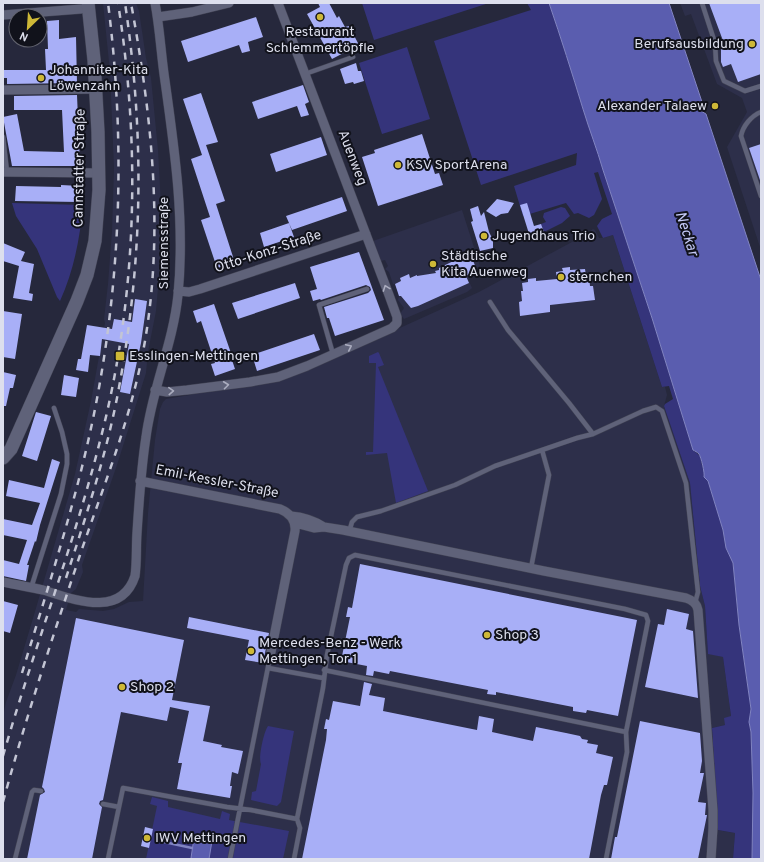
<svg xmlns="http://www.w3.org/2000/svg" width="764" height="862" font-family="Overpass,sans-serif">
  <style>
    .built { fill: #2d2f4a }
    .green { fill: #35347b }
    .water { fill: #5a5daf; stroke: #8184c2 }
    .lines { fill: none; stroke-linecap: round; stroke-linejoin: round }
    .stream { stroke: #8184c2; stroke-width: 2.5 }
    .building { fill: #a8aff7 }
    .lane-casing { stroke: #404253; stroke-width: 5.5 }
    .street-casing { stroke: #404253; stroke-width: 10 }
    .secondary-casing { stroke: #404253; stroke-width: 14 }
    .lane { stroke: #5f6279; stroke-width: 4.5 }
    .street { stroke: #5f6279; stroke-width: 9 }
    .secondary { stroke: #5f6279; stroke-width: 13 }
    .rail { stroke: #c3c5d4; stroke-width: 2.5; stroke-dasharray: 7 7; stroke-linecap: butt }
    .oneway { stroke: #abadbf }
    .poi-dot { fill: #ceb837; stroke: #11121b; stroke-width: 1.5 }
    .labels { text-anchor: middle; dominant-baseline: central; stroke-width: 4; stroke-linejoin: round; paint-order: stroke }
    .poi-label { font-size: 14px; fill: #dddfed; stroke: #11121b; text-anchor: start }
    .street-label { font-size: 14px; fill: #dddfed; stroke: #11121b }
    .water-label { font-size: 15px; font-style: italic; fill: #c5caf8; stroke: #11121b }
  </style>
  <rect width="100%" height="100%" fill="#26283c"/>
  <path class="built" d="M103,3H136L139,11L146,58L151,78L158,150L161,205L160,264L156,311L148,352L146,373L117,465L82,565L83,572L76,589L71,593L66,610L76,612L79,609L103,611L114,609L129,602L143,601L148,513L155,440L160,409L163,402L166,399L190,395L191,393L248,386L347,352L479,292L585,235L593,229L595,230L599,238H603L613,235L662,387H665L667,395L664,406L690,483L700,586L705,606L708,653L723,657L731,716L725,725L712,728L718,830L735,833L733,859H3V716L6,702L16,675L34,615L75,474L91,401L105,323L104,319L108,284L112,231L114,168L110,72Z
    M680,3H761V250L727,147L747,112L742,98L717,84L691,14L685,16Z
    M462,210L480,266L476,268V273L471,275L472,277L468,279L472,288L467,292L404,319L400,314L404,308L398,300L399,296L395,284H393L389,272L385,269L388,266L385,260L381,261L373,241Z"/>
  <path class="green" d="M362,3H489L374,40Z
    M527,3H549C561,38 572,73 583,109C589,129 598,149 603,170L652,318L693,450L700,456L702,465L708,481L723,530L726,548L733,563L739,625L751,709L749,723L751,732L753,793L752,859H733L735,833L718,830L712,728L725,725L724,718L731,716L723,657L708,654L705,606L700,586L690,483L664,406L665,404L673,399L669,386L662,387L613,235L603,238L597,226L602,219L612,214L598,172L594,173L602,199L594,215L589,218L578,213L574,214L566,203L523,216L514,186L576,165L577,153L481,185L434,41L531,10Z
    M407,47L430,119L382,134L359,63Z
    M12,203L83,205C80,238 74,270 60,301L57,297L37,249L16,216Z
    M561,207L565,208L570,216L562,223L544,232L541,224L546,222L543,217L544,213Z
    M378,352L379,353L384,365L378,367L428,491L396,503L387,453L366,455V452H373L376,363H369V356Z
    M268,726L294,731L281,802L277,806L251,800L252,792L256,791L261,764C258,758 264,731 268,726Z
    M152,797L168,801V807L220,819L222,811L230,814L229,820L289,831L283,859H146L157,806L150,804Z"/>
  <path class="water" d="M549,3H669L703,105L701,111L706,114L761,280V859H752L753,793L751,732L749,722L751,709L739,625L733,563L726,548L723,530L708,481L704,477C705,473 701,457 699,454C697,452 695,451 693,450L652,318L603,170C597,149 589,129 583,109C572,73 561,38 549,3Z
    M194,838L212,841L209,859H194L191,858Z"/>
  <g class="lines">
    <path class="stream" d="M164,842L192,848"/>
  </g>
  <path class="building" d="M318,3H329L337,18L339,16L345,27L349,26L359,45L332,59L307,14L320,7Z
    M709,3H761V74L738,82L731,64L723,67L721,62V46H725Z
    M256,17L263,37L248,42L250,51L242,53L239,45L188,62L181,41Z
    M59,20V39L76,37L77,83L7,84V78H3V70H46L45,49H48L47,21Z
    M356,63L358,71H361L364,81L354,84L353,82L345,84L340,69Z
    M303,85L309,102L305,104L309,115L301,117L297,106L258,119L252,102Z
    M201,93L218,142L206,145L225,201L216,204L235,263L217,268L201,220L210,217L191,159L202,155L183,99Z
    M77,95L80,166H12L3,117L17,114L24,151L64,152L62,110H14V96Z
    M422,134L435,174L439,173L443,185L378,206L362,157L375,153L374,150Z
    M321,137L327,155L276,172L270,154Z
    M761,144V183L749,148Z
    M61,185L80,186L79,202L15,201L16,186L61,187Z
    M342,197L347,211L292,230L286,216Z
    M497,199L514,203L508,213L501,214L496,217L486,211Z
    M527,203L534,226L541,224L544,232L530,237L520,205Z
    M478,206L481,216L484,212L489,232L493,240V248L480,251L471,222L473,221L470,209Z
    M289,223L294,237L264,247L260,233Z
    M3,243L25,252L21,261L34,264L29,293L33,294L32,301L13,298L19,266L3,261Z
    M359,252L384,320L335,336L329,318H327L324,307L368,293L371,290L370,287L366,285L321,300L320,299L313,301L310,291L317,289L310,267Z
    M470,253L476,268L469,272L470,274L466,276L469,283L418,306L411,308L401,296H399L395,284L401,281L400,278L409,274L410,278L417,275V276L436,273L435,271L439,270V268Z
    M570,267V270L585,269L586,276H589L590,286H593L595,300L550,305V312L520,316L519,302L522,301L521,291H523L522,283L528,282V279L536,278V281L557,279L556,272L563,271L562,268Z
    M295,283L300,298L238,319L232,303Z
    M135,299L147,301L141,343L130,394L120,392L129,344L102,339L100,356L90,355L88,372L76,370L78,359H81L87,325L112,329L114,319L132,322Z
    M214,304L233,359L232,360L235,369L215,376L211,364L215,363L201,321L197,323L193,311Z
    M3,311L22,314L15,359L3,357Z
    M314,334L320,350L257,371L252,355Z
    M3,372L16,375L13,388H10L6,406H3Z
    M64,375L79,378L76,397L61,395Z
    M36,412L51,416L37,461L22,456Z
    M52,459L60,462L40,525L36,542L35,541L27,565H29L26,581L3,576V560L19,564L27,540L3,535V519L32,525L40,503L6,496L9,480L44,488Z
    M360,564L637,620L618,716L587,710L586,713L573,711V707L496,692V695L487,694L488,690L390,671L389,674L374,671L373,676L366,675L367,666L341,661L350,617H346L348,607L352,608Z
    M3,601L18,605L10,633L3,631Z
    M667,609L689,614L686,629L693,631L698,698L645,687L658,624L664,625Z
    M189,617L269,633L263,663L245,660L249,640L187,628Z
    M76,618L184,640L172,700L210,706L203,741L222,745L221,747L243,751L238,774L232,772L230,786H232L230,798L177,789L182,763H178L189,711L170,707L167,721L121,712L103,800L100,801L99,804L102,807L92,859H27L40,795L45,792L44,789L42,787Z
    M364,682L372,684L369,695L385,698L383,711L477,730L479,716L494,719L492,732L533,741L536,727L566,733L580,736L582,739L588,740L587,743L598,745L596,753L613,757L607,785H604L601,795L589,859H302L326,740L327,729H324L326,719L329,720L333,701L360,706Z
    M640,721L700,733L702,761L700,773H704L698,802L706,803L705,815H707L698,859H611L615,837H617Z
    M145,827L153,829L149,848L141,846Z"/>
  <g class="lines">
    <defs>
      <path id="lane" d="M702,3L715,43L716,61L724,81L745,91L761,86
        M305,74L353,57
        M761,112C751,116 743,126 741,136L761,196
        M3,137L7,172
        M490,302L508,330L569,403L593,434
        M333,354L319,305L367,289
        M349,532L352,522L357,517L381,511L455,485L495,466L577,438L593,434L643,411L656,407L662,411L686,483L698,592L695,603
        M531,568L549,475L542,450
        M31,588L61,494L67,464V454L62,432L54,408
        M268,668L323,678
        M324,670L626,732
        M103,804L119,807
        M15,859L32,792L34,790L41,791
        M108,859L123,788L227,807L251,810L297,819
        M230,859L271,652
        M294,859L300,828L297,819L323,688L327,655L346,565L349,558L355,555L625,609L646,615L648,621L626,732L627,752L606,859"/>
      <path id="street" d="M3,15L81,9
        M158,17L192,12L229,3
        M3,90L96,89
        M3,172L99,173
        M178,291L189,292L200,289L366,234
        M155,390L167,392L187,390L250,382L278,377L307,366L392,328L397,323V317L389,295L278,3
        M140,481L280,509C290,513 296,520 295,531L271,652
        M291,516C303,517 313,520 324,527
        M295,523L314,528L324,527L343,530L544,571L686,598C692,600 697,603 698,610L713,810V828L711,859
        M3,582C16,585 30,587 43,590C73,599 121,619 135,576C137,562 136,547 137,533C139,501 141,469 146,437C152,389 173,344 178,295C185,223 175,152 165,81C161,55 160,29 155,3"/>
      <path id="secondary" d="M3,458L11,449L77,301L87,275L95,241L99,190L98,132L94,60L88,3"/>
    </defs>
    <use href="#lane" class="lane-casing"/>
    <use href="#street" class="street-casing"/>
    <use href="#secondary" class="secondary-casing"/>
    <use href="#lane" class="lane"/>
    <use href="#street" class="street"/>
    <use href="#secondary" class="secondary"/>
    <path class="rail" d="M66,578C85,519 105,459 117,398C143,264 145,138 125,3
      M22,673C51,577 83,481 100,382C122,256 124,129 108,3
      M3,756C33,651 73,548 100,441C137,299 141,148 118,3
      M3,802C26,717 54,633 82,549C104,485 130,420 143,352C165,236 152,118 131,3"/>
  </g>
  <defs><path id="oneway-chevron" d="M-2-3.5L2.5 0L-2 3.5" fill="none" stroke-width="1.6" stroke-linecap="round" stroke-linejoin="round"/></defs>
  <g class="oneway">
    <use href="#oneway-chevron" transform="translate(386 288) rotate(-110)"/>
    <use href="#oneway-chevron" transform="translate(349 347) rotate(-25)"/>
    <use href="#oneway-chevron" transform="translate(226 385) rotate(-7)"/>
    <use href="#oneway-chevron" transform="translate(171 391) rotate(-3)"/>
  </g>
  <g class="poi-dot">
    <circle cx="320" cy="17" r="4"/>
    <circle cx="752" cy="44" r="4"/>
    <circle cx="41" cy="78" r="4"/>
    <circle cx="715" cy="106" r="4"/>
    <circle cx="398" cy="165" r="4"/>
    <circle cx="484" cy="236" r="4"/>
    <circle cx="433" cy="264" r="4"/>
    <circle cx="561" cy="277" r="4"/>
    <rect x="115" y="351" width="10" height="10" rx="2"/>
    <circle cx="487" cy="635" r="4"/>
    <circle cx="251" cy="651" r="4"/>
    <circle cx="122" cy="687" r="4"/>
    <circle cx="147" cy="838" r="4"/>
  </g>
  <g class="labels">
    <g class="poi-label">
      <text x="320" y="32" text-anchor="middle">Restaurant<tspan x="320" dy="16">Schlemmertöpfle</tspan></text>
      <text x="744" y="44" text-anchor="end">Berufsausbildung</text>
      <text x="49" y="70">Johanniter-Kita<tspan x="49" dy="16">Löwenzahn</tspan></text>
      <text x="707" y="106" text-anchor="end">Alexander Talaew</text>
      <text x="406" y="165">KSV SportArena</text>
      <text x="492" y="236">Jugendhaus Trio</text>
      <text x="441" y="256">Städtische<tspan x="441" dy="16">Kita Auenweg</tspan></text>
      <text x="569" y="277">sternchen</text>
      <text x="129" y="356">Esslingen-Mettingen</text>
      <text x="495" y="635">Shop 3</text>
      <text x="259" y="643">Mercedes-Benz - Werk<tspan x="259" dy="16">Mettingen, Tor 1</tspan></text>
      <text x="130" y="687">Shop 2</text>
      <text x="155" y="838">IWV Mettingen</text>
    </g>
    <g class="street-label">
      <text transform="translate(352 158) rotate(69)">Auenweg</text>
      <text transform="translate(80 168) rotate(-89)">Cannstatter Straße</text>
      <text transform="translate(164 243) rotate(-90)">Siemensstraße</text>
      <text transform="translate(268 252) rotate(-18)">Otto-Konz-Straße</text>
      <text transform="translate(217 482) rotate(11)">Emil-Kessler-Straße</text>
    </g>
    <g class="water-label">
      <text transform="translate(686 234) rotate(72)">Neckar</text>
    </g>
  </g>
  <rect width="764" height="862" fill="none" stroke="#dddfed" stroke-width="8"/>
  <g transform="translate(28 28) rotate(205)"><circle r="19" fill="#11121b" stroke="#63646f"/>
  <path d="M0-3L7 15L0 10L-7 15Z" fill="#ceb837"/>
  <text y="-6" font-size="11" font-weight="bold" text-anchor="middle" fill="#dddfed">N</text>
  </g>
</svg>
